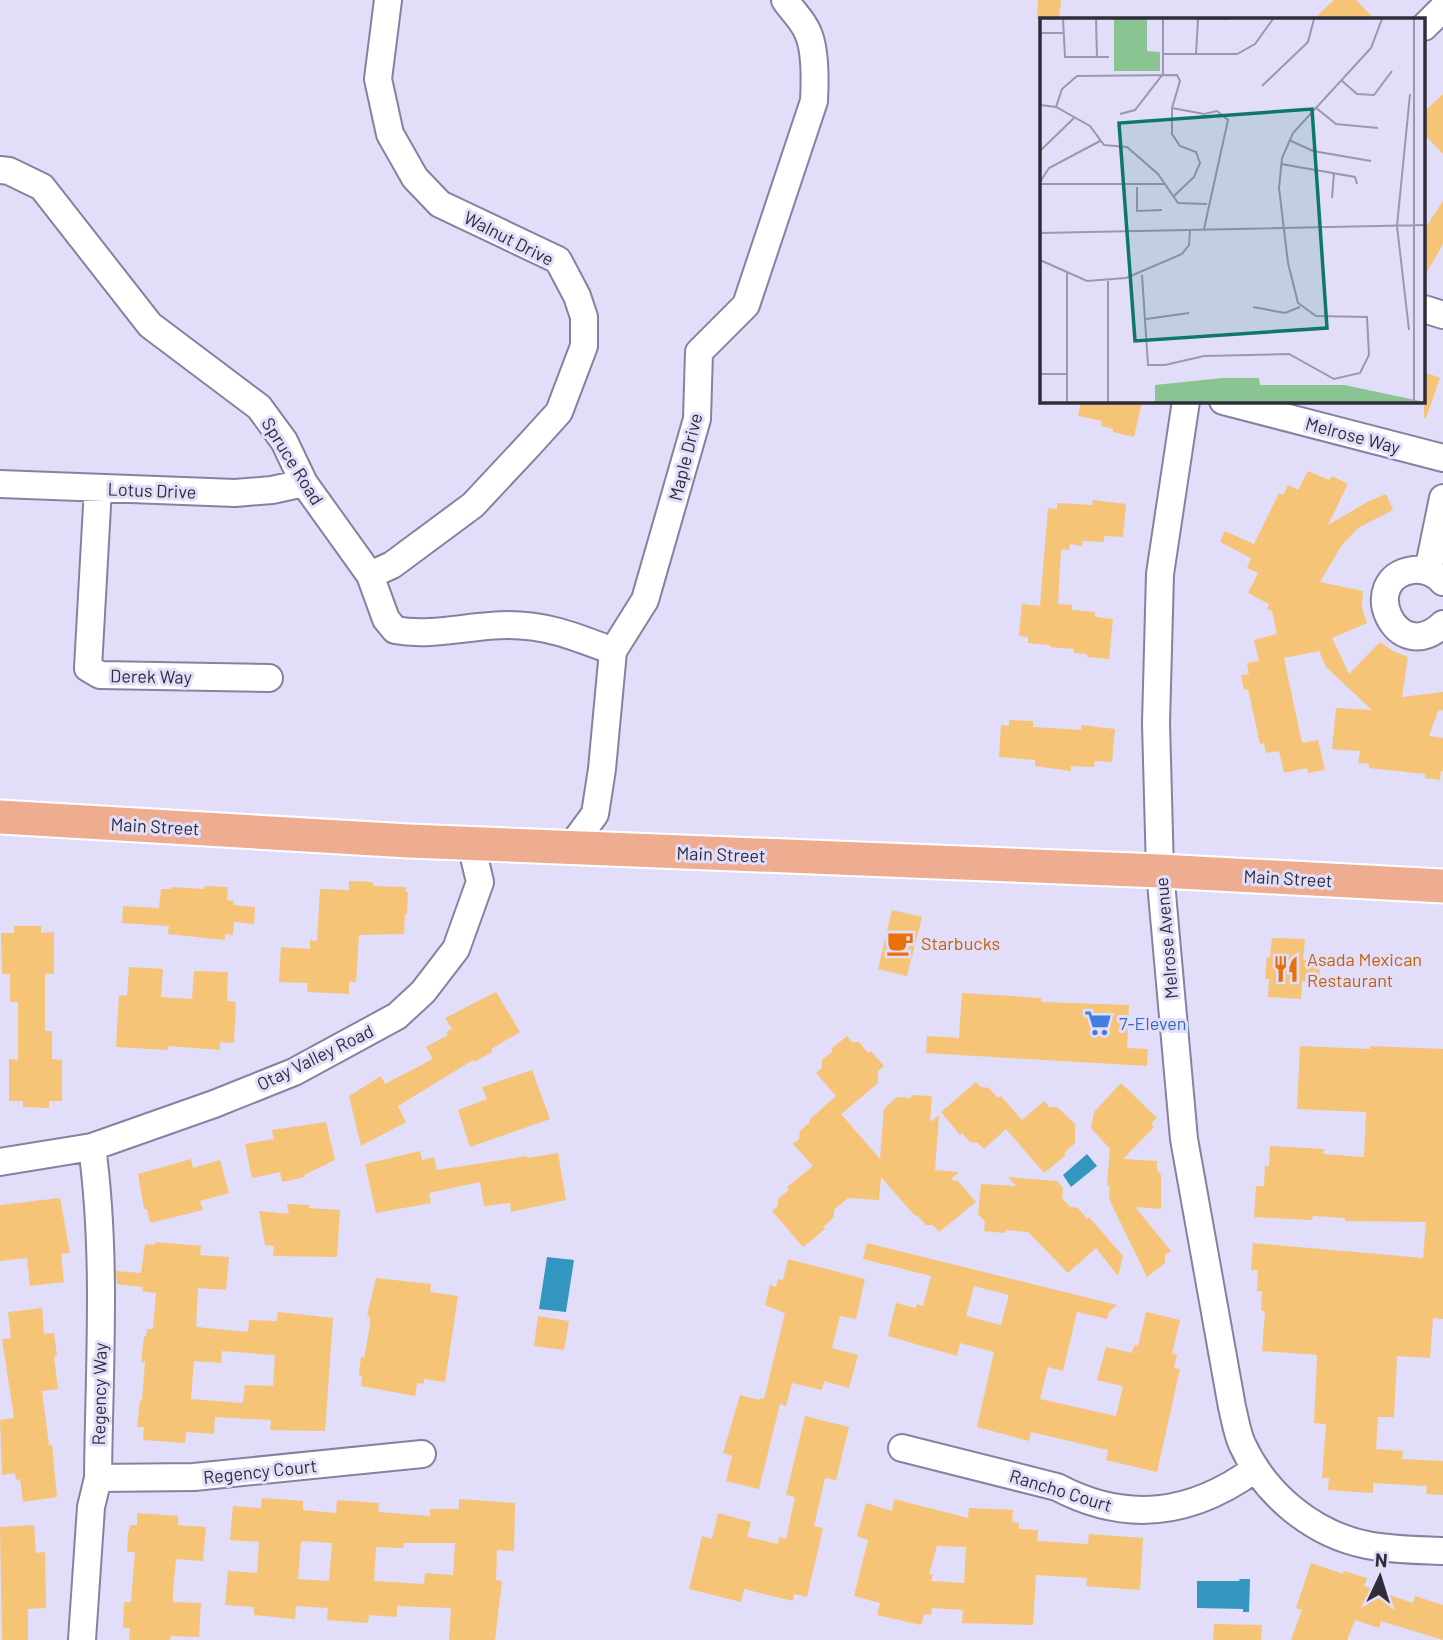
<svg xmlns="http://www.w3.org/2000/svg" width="1443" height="1640" font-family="Barlow,sans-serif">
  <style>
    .water { fill: #3296c0 }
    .building { fill: #f5c477; fill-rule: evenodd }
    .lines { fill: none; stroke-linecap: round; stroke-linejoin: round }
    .minor-casing { stroke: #8781a1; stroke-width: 30 }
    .major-casing { stroke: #fff; stroke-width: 37 }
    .minor { stroke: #fff; stroke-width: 26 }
    .major { stroke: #eead91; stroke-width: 33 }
    .labels { text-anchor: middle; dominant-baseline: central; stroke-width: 6; stroke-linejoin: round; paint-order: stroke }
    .street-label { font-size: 18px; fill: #302d3b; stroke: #e2ddf9 }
    .food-label { font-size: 18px; fill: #c56008; stroke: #e2ddf9; text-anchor: start }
    .shop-label { font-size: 18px; fill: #366cbe; stroke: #e2ddf9; text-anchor: start }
    .inset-road { fill: none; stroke: #9b97ad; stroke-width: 2 }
    .view { fill: #0f766e; fill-opacity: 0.15; stroke: #0f766e; stroke-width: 3.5 }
    .inset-edge { fill: none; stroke: #302d3b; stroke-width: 3.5 }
  </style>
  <rect width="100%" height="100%" fill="#e2ddf9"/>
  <path class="water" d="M1087,1154L1097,1166L1071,1187L1063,1175Z
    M547,1257L574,1260L566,1312L539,1309Z
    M1240,1579H1250L1249,1612H1243V1609L1197,1608V1581H1239Z"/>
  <path class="building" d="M1038,0H1061L1059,19H1037Z
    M1334,0H1356L1374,19H1314Z
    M1443,94V154L1424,134V112Z
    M1443,201V244L1424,277V230Z
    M1424,372L1440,378L1426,418H1424Z
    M1081,401H1142L1134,437L1113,432V429L1101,426L1102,421L1078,416Z
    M1308,471L1329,480L1332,476L1348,484L1328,525L1369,501L1386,494L1393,510L1358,528L1342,545L1320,582L1363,591L1362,608L1367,623L1332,638L1349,674L1380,642L1393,651L1408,657L1402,697L1443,692V710L1438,711L1429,736L1443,738V771H1441L1440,780L1425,778V774L1369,768V764L1358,763L1360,751L1332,749L1336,708L1372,710L1326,667L1319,651L1284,658L1302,743L1318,740L1325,770L1308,773L1307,768L1284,773L1279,751L1266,753L1264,743L1260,744L1248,689L1244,690L1241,675L1249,674L1247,663L1259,661L1254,640L1277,634L1272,611L1267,609L1269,604L1248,593L1258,573L1247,568L1251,558L1220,542L1225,531L1254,544L1279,493L1283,495L1288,485L1298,490Z
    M1093,500L1126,504L1123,537L1104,536V542L1083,541L1082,546L1070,544L1069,550L1061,549L1058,604L1072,605V610L1095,612V617L1113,619L1109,659L1087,657V654L1074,653V649L1050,647V645L1028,643V637L1019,636L1022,604L1040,606L1048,508L1057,509V503L1092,505Z
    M1009,720L1033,721V727L1081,730V725L1115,729L1112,762L1095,761L1094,767L1071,766V771L1035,766V760L999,757L1001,725L1009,726Z
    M349,881L373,882V886L406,887V892H408L407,914H405L404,934L359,935L356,982H349V994L307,992L308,983L279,982L281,947L310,949V940L317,941L320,889L349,890Z
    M205,886L228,887L227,900L234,901L233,905L255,907L254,924L234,922L233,935L225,934V940L168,934L169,926L122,923L123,906L159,908L161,889H171V887L204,889Z
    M892,910L922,917L907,976L878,969Z
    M14,926H41V933L54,932V974H45V1031H52V1059L62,1060V1101H49V1108L23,1107V1101H9V1059L18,1060V1002H10V974H2L1,933H14Z
    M1272,938L1305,939L1303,960L1320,961L1319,982L1302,981L1301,999L1268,997L1269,979H1265L1267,957L1270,958Z
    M129,967L163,969L161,997L192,999L194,971L228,972L227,1001L236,1002L234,1043L220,1042V1050L168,1046V1050L116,1047L119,995L127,996Z
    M496,992L520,1032L491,1049L492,1052L474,1062L473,1060L398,1106L406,1122L361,1146L349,1096L381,1076L385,1084L433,1059L426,1047L448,1035L446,1032L452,1029L445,1018Z
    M962,993L1041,998V1002L1129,1005L1127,1048L1148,1049L1147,1066L926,1053L927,1036L959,1038Z
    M847,1036L852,1042H859L868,1053L871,1051L884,1066L878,1071V1083L841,1114L880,1159L884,1109L897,1097L911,1098V1095L932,1096L930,1122L939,1115L935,1170L959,1172L952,1178L954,1182L957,1180L976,1202L939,1232L933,1225H926L917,1215L915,1216L881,1177L879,1200L848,1198L834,1210V1217L823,1227L825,1229L803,1247L772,1211L778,1206V1199L789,1190L787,1187L813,1166L793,1144L799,1139L800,1131L810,1122L809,1120L836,1096L816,1073L822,1068V1060L833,1051L831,1049Z
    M1300,1046L1370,1049V1046L1443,1049V1319L1433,1318L1430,1358L1397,1356L1394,1417H1378L1376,1449L1403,1451L1402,1459L1443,1461V1495L1426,1494L1427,1486L1373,1483V1493L1328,1490L1329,1478H1322L1326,1424L1314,1423L1317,1355L1262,1351L1265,1311L1261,1310L1262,1291H1257L1258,1270H1251L1253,1243L1423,1258L1426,1222L1345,1221V1218L1313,1216L1312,1220L1254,1217L1256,1186H1264L1265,1166H1269L1270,1146L1324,1149L1323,1154L1364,1157L1366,1112L1297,1109Z
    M532,1070L550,1119L470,1147L458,1110L487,1099L482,1087Z
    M976,1082L981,1087L989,1088L998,1098L1001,1096L1022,1120L1044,1101L1049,1107H1057L1075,1124V1143L1064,1153L1066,1155L1044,1173L1006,1129L984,1149L978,1143L970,1142L962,1133L960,1135L941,1112Z
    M1121,1083L1157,1118L1151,1123L1154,1127L1123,1159L1157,1161V1170L1161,1175V1209L1135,1207L1171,1251L1165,1255V1263L1147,1277L1109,1199L1110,1186H1107L1110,1149L1091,1128L1094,1112Z
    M326,1122L335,1160L304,1175L305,1177L282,1182L280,1172L252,1178L245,1144L274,1139L272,1130Z
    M420,1151L422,1160L434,1157L437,1170L527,1156V1158L558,1153L566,1200L511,1212L510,1203L484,1206L480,1182L429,1193L431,1203L376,1213L365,1164Z
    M191,1159L193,1168L220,1160L229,1193L200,1201L203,1210L150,1223L147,1209H144L138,1174Z
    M1008,1177L1057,1181L1063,1188L1062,1198L1070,1207L1078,1208L1087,1219L1089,1217L1123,1256L1118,1276L1096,1248L1068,1273L1028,1232L1006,1230L1005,1233L984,1231L985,1222L978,1214L981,1184L1016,1186Z
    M60,1198L70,1253L61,1254L64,1282L30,1286L27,1258L0,1261V1205Z
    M287,1204L309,1205V1208L340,1210L337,1257L273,1256L274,1246L265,1245L259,1211L289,1214Z
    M155,1242L201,1246L200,1255L229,1257L226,1290L198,1288L196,1327L248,1332L249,1320L277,1321L278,1312L333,1318L325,1431L270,1430L271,1420L215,1417L214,1434L186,1432L185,1443L143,1440L144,1427H137L140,1400L142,1401L145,1362H141L144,1336L146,1337L147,1329H153L156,1293L142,1291L143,1287L117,1284L116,1271L141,1273L145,1244L156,1245ZM222,1351L275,1355L273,1386L245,1385L243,1403L191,1399L194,1361L221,1363Z
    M867,1243L1117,1305L1109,1312L1107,1319L1077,1312L1063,1371L1048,1367L1040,1399L1116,1416L1123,1386L1097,1380L1106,1347L1132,1353L1134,1345L1138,1346L1146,1312L1180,1320L1172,1354L1177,1355L1174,1368L1180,1369L1157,1472L1106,1460L1108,1450L1031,1432L1029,1441L977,1427L994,1352L960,1343L957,1356L888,1336L896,1303L916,1308L917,1304L923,1306L931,1276L863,1259ZM974,1286L1009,1295L1001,1325L966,1316Z
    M788,1259L865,1279L856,1319L840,1316L832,1348L858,1355L849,1388L824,1381L822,1390L792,1383L786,1406L780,1404L759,1489L726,1481L732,1456L723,1453L740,1395L759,1400L760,1398L764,1399L785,1313L765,1305L770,1285L776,1287L778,1279L783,1280Z
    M376,1278L431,1284L430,1292L458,1296L445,1382L424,1379V1384L417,1383L415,1396L361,1386L362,1376L359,1375L361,1357L364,1358L370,1325V1317L367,1316Z
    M42,1308L44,1334L54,1333L57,1356L54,1357L58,1389L42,1391L49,1445H52L57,1497L23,1502L20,1479L16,1480L15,1473L2,1475L0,1420L14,1418L2,1339L11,1338L8,1312Z
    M538,1316L569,1321L564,1350L534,1346Z
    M805,1416L849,1427L836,1480L825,1478L814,1526L823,1528L807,1597L794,1594L793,1601L744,1589L741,1602L689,1589L702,1536L712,1539L718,1513L751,1522L747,1537L778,1544L779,1537L786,1539L795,1497L786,1495Z
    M262,1498L303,1501V1510L336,1513L337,1500L379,1503L378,1512L430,1516V1509H459V1499L515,1503L514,1551L497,1550L496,1580L502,1581L495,1640H449L451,1608L397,1606V1617L369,1615L368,1623L327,1620L328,1608L296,1606L295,1619L254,1615V1607L225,1605L228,1571L257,1573L259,1542L230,1540L233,1506L261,1508ZM301,1541L332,1543L329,1581L298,1579ZM404,1543H455L453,1575L425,1573L424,1584L374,1581L376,1547L403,1548Z
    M894,1499L968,1518L969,1508L1013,1510L1012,1522L1019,1523V1529L1038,1530L1037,1541L1088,1544L1089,1534L1143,1538L1140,1590L1086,1586L1087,1578L1036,1575L1033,1625L962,1623L963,1610L932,1608L931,1615L924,1614L921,1625L877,1615L880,1603L854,1596L868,1540L857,1536L866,1503L892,1511ZM937,1546L966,1547L964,1583L931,1581L933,1574H929Z
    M137,1513L178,1516V1525L206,1527L203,1561L176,1559L173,1592V1602L201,1603L199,1637L171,1636L170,1640H129L130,1628H123L124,1602H131L135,1552H127L128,1534L130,1525H137Z
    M34,1525L36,1553L45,1552L46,1608L28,1609V1640H2L0,1527Z
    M1311,1563L1343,1574L1344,1571L1367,1578L1364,1586L1413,1603L1415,1596L1443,1605V1640L1381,1621L1379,1628L1355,1620L1347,1640H1291L1302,1610L1296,1608Z
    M1214,1624L1262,1625L1261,1640H1213Z"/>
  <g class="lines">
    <defs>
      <path id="minor" d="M1424,27L1443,8
        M0,170L9,171L42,187L150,325L259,407L284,441L304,483L370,575L386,619L395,630C432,637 471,625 508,625C548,625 576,637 613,651
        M1424,309L1443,315
        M1186,401L1160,574L1156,723L1160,871L1184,1139L1232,1407C1235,1419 1237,1433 1242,1444C1265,1494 1312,1534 1367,1545C1392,1550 1419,1550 1443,1551
        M1223,401L1443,458
        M0,484L235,493L272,490L304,483
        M98,488L88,668L100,675L269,678
        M1428,571L1443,498
        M370,575L392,565L473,505L530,444L559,412L584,346V317L577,296L558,260L440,204L415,178L390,134L378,79L388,0
        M1443,582C1435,573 1425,569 1413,570C1356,578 1396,669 1443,624
        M570,848L595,814L602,769L613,651L645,600L697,419L699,352L746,305L814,101C815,82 816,51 808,33C803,20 792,11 785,0
        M0,1162L92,1147L214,1104L294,1072L397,1016L423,992L456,949L480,882L471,844
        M902,1448L1057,1487C1127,1524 1192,1515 1255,1469
        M98,1478L194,1477L422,1454
        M82,1640L91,1507L98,1478C99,1369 107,1256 92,1147"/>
      <path id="major" d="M0,817L409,841L1160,871L1443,886"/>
    </defs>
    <use href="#minor" class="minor-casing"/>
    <use href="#major" class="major-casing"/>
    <use href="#minor" class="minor"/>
    <use href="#major" class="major"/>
  </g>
  <defs>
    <symbol id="cafe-bare" viewBox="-9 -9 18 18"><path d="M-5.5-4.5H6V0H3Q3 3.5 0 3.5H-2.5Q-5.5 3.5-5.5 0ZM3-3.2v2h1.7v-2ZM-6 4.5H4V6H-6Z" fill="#e8710a" stroke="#e2ddf9" stroke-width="2.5" paint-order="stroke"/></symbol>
    <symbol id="restaurant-bare" viewBox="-9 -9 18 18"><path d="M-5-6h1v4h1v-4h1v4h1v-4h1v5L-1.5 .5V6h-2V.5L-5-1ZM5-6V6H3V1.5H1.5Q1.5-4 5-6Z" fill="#e8710a" stroke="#e2ddf9" stroke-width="2.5" paint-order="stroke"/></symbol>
    <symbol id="supermarket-bare" viewBox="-9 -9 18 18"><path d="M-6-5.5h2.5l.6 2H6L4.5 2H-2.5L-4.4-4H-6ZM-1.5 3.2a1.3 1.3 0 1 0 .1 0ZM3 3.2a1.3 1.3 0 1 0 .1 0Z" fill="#3f7fe0" stroke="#e2ddf9" stroke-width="2.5" paint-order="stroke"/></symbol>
  </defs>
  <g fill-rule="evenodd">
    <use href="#cafe-bare" x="881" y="924" width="38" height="38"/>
    <use href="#restaurant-bare" x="1267" y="950" width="38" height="38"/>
    <use href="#supermarket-bare" x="1079" y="1004" width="38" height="38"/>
  </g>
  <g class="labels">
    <g class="street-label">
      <text transform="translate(509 238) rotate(27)">Walnut Drive</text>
      <text transform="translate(1353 435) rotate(15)">Melrose Way</text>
      <text transform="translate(685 457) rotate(-76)">Maple Drive</text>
      <text transform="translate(293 461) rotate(58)">Spruce Road</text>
      <text transform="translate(152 490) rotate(2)">Lotus Drive</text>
      <text transform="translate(151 676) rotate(1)">Derek Way</text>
      <text transform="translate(155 826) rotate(3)">Main Street</text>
      <text transform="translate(721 854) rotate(2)">Main Street</text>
      <text transform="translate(1288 878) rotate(3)">Main Street</text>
      <text transform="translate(1166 938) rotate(-95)">Melrose Avenue</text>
      <text transform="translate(315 1057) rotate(-26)">Otay Valley Road</text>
      <text transform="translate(99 1394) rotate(-89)">Regency Way</text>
      <text transform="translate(260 1471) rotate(-6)">Regency Court</text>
      <text transform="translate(1061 1490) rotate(17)">Rancho Court</text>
    </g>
    <g class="food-label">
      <text x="921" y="943">Starbucks</text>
      <text x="1307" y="959">Asada Mexican<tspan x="1307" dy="21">Restaurant</tspan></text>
    </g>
    <g class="shop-label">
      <text x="1119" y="1023">7-Eleven</text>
    </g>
  </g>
  <g transform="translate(1040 18)">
    <rect width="385" height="385" fill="#e2ddf9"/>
    <path d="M74,1H107V33L120,34V53H74ZM182,360H219L220,367H304L385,384H115V367Z" fill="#89c492"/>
    <path class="inset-road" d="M23,1L25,39H69M56,1L57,40M158,1H189M0,15H23M123,36H197L215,26L233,1M156,36L158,1M301,62L317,76L334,77L352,53M222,68L268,24L274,1M0,87L16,89L50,108L64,127L87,129L118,156L138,185L167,186M16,89L22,71L37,58L137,57L140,63L132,90V116L140,128L156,134L160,145L154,159L134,178M275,89L296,106L338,110M132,90L164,96L177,93L188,102L164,211M80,96L95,92L123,56V1M249,122L273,133L331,143M0,133L34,100M241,146L315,159L317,166M0,164L9,150L60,123M0,166H124M97,169V193L122,192M292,180L294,155M0,215L385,207M0,242L47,263L86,260L142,236L149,227L150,213M102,257L108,347H125L164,338L249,336L294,361L320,355L329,337L327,299L276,298L258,285L248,245L239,170L242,140L253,115L331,30L342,1M68,263V384M213,289L245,295L260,289M106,301L149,295M369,312L357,208L370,76M0,356H27M27,384V255M374,384V1"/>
    <path class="view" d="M272,91L287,310L95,323L79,105Z"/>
    <rect width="385" height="385" class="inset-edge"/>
  </g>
  <g transform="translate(1380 1577) rotate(4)" stroke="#e2ddf9" stroke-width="5" paint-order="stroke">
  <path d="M0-5L12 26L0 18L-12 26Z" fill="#302d3b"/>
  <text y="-10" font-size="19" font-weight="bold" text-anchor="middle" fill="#302d3b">N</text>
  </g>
</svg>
